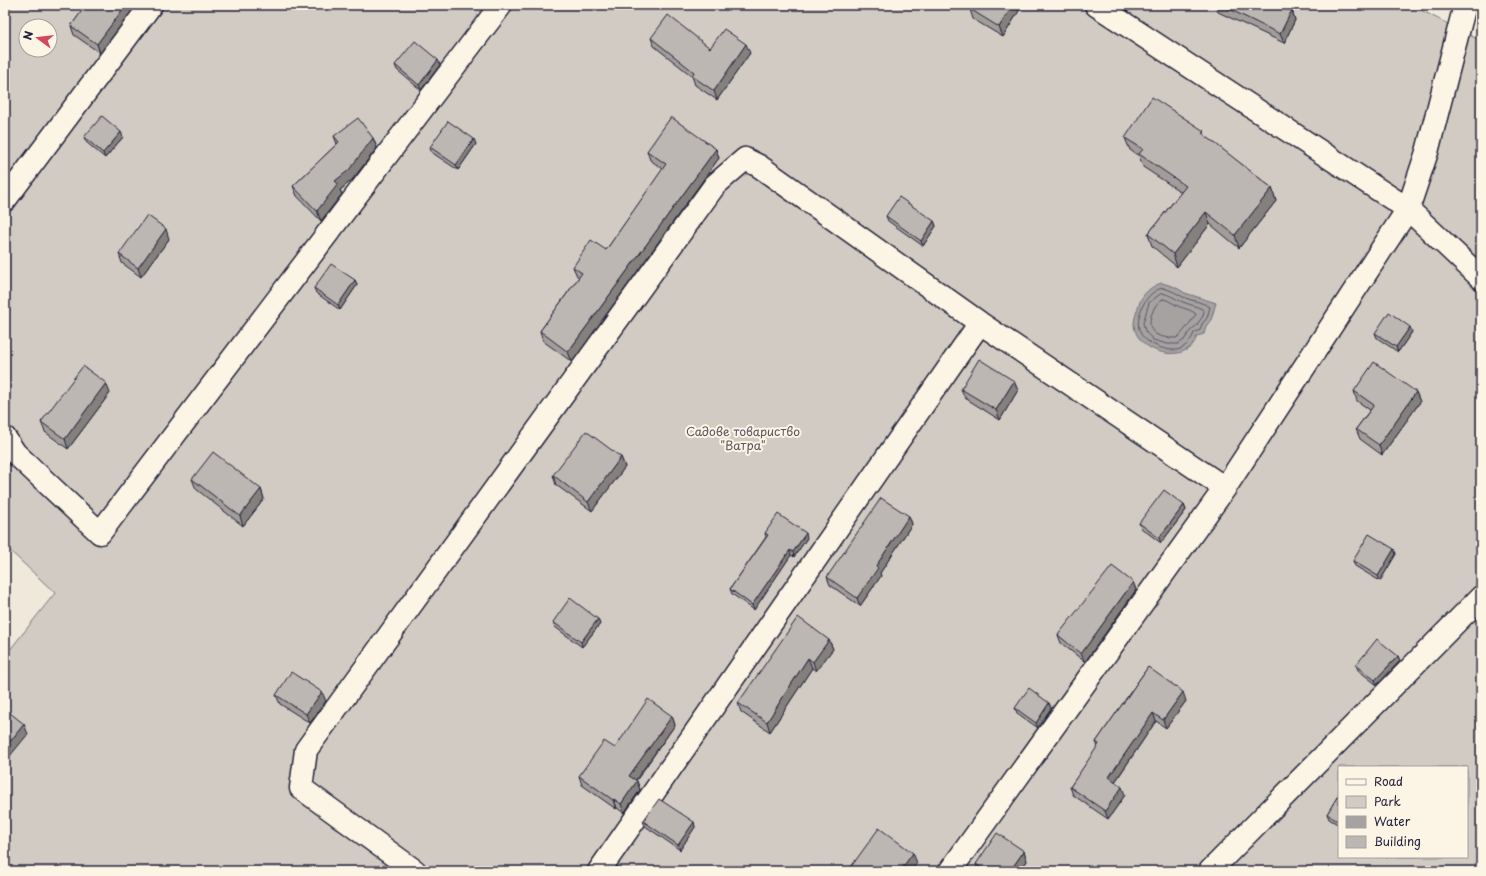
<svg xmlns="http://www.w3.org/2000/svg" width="1486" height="876" font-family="'Playpen Sans',sans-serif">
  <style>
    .green { fill: #d1cbc3; stroke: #7a767f; fill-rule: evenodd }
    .water { fill: #a6a2a2; stroke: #716f79 }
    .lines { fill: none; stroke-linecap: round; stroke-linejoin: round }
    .shore { stroke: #575564; stroke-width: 1 }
    .minor-casing { stroke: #22223b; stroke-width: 25 }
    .minor { stroke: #fcf5e5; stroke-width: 22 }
    .wall { fill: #a29d9a; stroke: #22223b }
    .shaded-wall { fill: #84807d; stroke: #22223b }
    .building { fill: #bcb7b3; stroke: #22223b }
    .labels { text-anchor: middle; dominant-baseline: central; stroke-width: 4; stroke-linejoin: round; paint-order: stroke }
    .park-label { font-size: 12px; fill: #575564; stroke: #fcf5e5 }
  </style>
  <rect width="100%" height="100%" fill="#efe8db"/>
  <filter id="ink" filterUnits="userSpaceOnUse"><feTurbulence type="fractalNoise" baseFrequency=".025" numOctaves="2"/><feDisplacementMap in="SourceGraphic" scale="8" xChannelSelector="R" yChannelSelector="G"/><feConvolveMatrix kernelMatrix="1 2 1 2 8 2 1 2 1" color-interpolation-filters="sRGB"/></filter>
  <g filter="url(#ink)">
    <path class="green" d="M5,5H1411L1481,41V871H5V656L55,593L5,546ZM26,26H50V50H26ZM1339,767H1467V857H1339Z"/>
    <path class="water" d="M1162,283L1175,287L1185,293L1216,303L1211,320L1206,326L1204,334L1197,336C1188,367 1135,353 1134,324C1134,318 1137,311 1139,305C1141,295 1152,285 1162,283Z"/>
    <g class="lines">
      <path class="shore" d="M1163,288C1171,290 1176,293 1183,297C1192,301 1203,302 1210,307L1207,318L1202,324L1200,330L1194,333C1191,340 1188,345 1180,349C1169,353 1145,344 1140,332C1134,318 1146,290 1163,288Z
        M1162,293C1171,295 1175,299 1183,302C1190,305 1197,306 1204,310L1203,316L1196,326L1191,330L1184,340L1178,344H1167L1153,340L1145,331L1143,323L1149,303Z
        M1163,299C1169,300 1172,303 1178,306C1184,309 1190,309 1196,314C1193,319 1181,336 1176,338C1161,338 1146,335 1151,316C1154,308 1155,304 1163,299Z"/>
      <defs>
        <path id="minor" d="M1096,5L1408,209L1481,278
          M5,200L151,5
          M5,438L15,453L100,533L501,5
          M415,871L301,788L306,750L715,185L745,159L759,166L980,323L1225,488
          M599,871L980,323
          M950,871L1225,488L1408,209L1427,152L1465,5
          M1210,871L1481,597"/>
      </defs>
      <use href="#minor" class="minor-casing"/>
      <use href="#minor" class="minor"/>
    </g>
    <path class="wall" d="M86,5L100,53L74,35L71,26Z
      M1215,5H1281L1292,10L1295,20L1284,43L1218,12Z
      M970,9H1020L1003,37L973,19Z
      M651,38L710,48L750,53L717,100L695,85L692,76L654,46Z
      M395,65H440L421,90L397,70Z
      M1204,131L1205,136L1272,188L1276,201L1239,248L1210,224L1177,267L1152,246L1148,234L1181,192L1143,167L1139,156L1130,150L1125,138Z
      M334,136L373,138L377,148L352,180L340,190L342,194L321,221L297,196L293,186L337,144Z
      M84,137H123L105,158L86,142Z
      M476,144L458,170L431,152L430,147Z
      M716,149L719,158L572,362L543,341L540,331L579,277L577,276L573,267L606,250L663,169L650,160L647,151Z
      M886,216L934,221L936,226L923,246L888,221Z
      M169,239L141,277L122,263L119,254Z
      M355,280L357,285L340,310L316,293L314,288Z
      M1412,332L1398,352L1377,338L1375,333Z
      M961,389L1018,390L1000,420L965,398Z
      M1354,391L1416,392L1420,402L1382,455L1360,439L1356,429L1370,410L1357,401Z
      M110,393L68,449L45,432L41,422Z
      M621,457L625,467L592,511L556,485L553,475Z
      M192,479L261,489L264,499L243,526L196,489Z
      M1184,505L1186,510L1161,543L1141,528L1139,523Z
      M909,516L912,524L880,573L881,576L860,606L830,585L827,577Z
      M765,533L807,538L794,557L791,555L754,610L732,594L730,589L766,537Z
      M1394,549L1396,554L1380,581L1355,566L1353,561Z
      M1133,582L1136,590L1085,662L1061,643L1058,635Z
      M553,622L600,624L582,647L555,627Z
      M829,640L833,649L816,671L812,668L770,732L741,712L738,703Z
      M1398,656L1400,661L1377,685L1358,670L1356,665Z
      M1148,667L1186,701L1166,728L1156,721L1115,782L1125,795L1108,819L1073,795L1070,787L1098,747L1096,742Z
      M276,695L326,701L310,723L280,704Z
      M1049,703L1051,708L1038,728L1017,713L1015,708Z
      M672,716L675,725L636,781H637L640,790L624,813L617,808L616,809L582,785L579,776L615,748Z
      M1339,794V825L1329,819L1327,814Z
      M643,821L694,822L695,827L680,850L645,826Z
      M1024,851L1027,861L1020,871H978L976,864Z"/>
    <path class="shaded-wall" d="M126,5H136L100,53L97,44Z
      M1013,5H1019L1020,9L1003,37L999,27Z
      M1292,10L1295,20L1284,43L1280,34Z
      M746,44L750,53L717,100L714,91Z
      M438,60L440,65L421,90L419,85Z
      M121,132L123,137L105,158L103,153Z
      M373,138L377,148L352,180L340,190L342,194L321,221L317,211L335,181Z
      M474,139L476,144L458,170L456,165Z
      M716,149L719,158L572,362L568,352Z
      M1272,188L1276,201L1239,248L1235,235Z
      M1206,212L1210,224L1177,267L1173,254Z
      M934,221L936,226L923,246L921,241Z
      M166,229L169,239L141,277L138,268Z
      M355,280L357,285L340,310L338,305Z
      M1410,327L1412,332L1398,352L1396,347Z
      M1014,381L1018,390L1000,420L996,410Z
      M106,383L110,393L68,449L65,439Z
      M1416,392L1420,402L1382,455L1379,445Z
      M621,457L625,467L592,511L588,502Z
      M261,489L264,499L243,526L240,516Z
      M1184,505L1186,510L1161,543L1159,538Z
      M909,516L912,524L880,573L881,576L860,606L857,598L876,566Z
      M806,533L807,538L794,557L793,552Z
      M1394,549L1396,554L1380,581L1378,576Z
      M790,550L791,555L754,610L752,605Z
      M1133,582L1136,590L1085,662L1081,654Z
      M598,619L600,624L582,647L581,642Z
      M829,640L833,649L816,671L813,662Z
      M1398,656L1400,661L1377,685L1375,680Z
      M808,658L812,668L770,732L767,722Z
      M322,692L326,701L310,723L306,714Z
      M1183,692L1186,701L1166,728L1163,720Z
      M1049,703L1051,708L1038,728L1036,723Z
      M1153,713L1156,721L1112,786L1109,777Z
      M672,716L675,725L632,785L629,776Z
      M24,724L28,734L5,762V748Z
      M637,781L640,790L624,813L621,804Z
      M1122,787L1125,795L1108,819L1105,811Z
      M614,799L617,808L616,809L613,800Z
      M694,822L695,827L680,850L678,845Z
      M1024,851L1027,861L1020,871H1010Z
      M913,853L917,863L911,871H900Z"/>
    <path class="building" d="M86,5H126L97,44L71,26Z
      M972,5H1013L999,27L970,9Z
      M1221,5H1281L1292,10L1280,34Z
      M668,15L710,48L724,29L746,44L714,91L692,76L694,72L651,38Z
      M415,41L438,60L419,85L395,65Z
      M1152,97L1204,131L1202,133L1272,188L1235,235L1206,212L1173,254L1148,234L1186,186L1139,154L1143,149L1125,138Z
      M102,116L121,132L103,153L84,137Z
      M671,117L716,149L568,352L540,331L582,273L573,267L591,240L606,250L666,164L647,151Z
      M358,118L373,138L349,170L335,181L338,184L317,211L293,186L339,142L334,136Z
      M448,121L474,139L456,165L430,147Z
      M899,197L934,221L921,241L886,216Z
      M147,215L166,229L138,268L119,254Z
      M331,264L355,280L338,305L314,288Z
      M1389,312L1410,327L1396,347L1375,333Z
      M979,359L1014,381L996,410L961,389Z
      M1374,362L1416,392L1379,445L1356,429L1374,405L1354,391Z
      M83,366L106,383L65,439L41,422Z
      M586,431L621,457L588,502L553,475Z
      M213,452L261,489L240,516L192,479Z
      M1164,490L1184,505L1159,538L1139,523Z
      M881,498L909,516L876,566L878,568L857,598L827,577Z
      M778,514L806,533L793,552L790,550L752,605L730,589L768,535L765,533Z
      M1369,534L1394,549L1378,576L1353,561Z
      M1112,566L1133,582L1081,654L1058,635Z
      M570,598L598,619L581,642L553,622Z
      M798,617L829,640L813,662L808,658L767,722L738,703Z
      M1377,639L1398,656L1375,680L1356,665Z
      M1148,667L1183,692L1163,720L1153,713L1109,777L1122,787L1105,811L1070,787L1099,744L1096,742Z
      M291,672L322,692L306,714L276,695Z
      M1029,688L1049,703L1036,723L1015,708Z
      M648,699L672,716L629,776L637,781L621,804L614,799L613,800L579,776L604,741L615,748Z
      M5,709L24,724L5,748Z
      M1339,794V822L1327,814Z
      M659,799L694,822L678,845L643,821Z
      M879,828L913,853L900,871H848Z
      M997,833L1024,851L1010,871H986L976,864Z"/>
  </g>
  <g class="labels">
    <g class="park-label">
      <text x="743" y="431">Садове товариство<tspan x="743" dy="14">"Ватра"</tspan></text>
    </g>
  </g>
  <rect width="1486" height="876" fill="none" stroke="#fcf5e5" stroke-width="20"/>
  <rect x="10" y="10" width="1466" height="856" fill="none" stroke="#22223b" stroke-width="1.5" filter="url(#ink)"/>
  <rect x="1338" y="766" width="130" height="92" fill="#fcf5e5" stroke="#a5a1a1"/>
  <rect x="1346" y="779" width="20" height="6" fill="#fcf5e5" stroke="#a5a1a1"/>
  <text x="1374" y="786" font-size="12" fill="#22223b">Road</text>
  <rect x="1346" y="796" width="20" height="12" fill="#d1cbc3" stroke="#a5a1a1"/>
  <text x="1374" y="806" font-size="12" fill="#22223b">Park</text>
  <rect x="1346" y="816" width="20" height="12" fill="#a6a2a2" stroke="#a5a1a1"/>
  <text x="1374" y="826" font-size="12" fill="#22223b">Water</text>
  <rect x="1346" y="836" width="20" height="12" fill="#bcb7b3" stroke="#a5a1a1"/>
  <text x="1374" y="846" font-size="12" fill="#22223b">Building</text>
  <g transform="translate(38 38) rotate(285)"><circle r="19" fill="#fcf5e5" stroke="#a5a1a1"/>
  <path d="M0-3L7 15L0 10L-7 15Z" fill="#d1495b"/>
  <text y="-6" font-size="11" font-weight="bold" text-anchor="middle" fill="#22223b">N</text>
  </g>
</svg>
